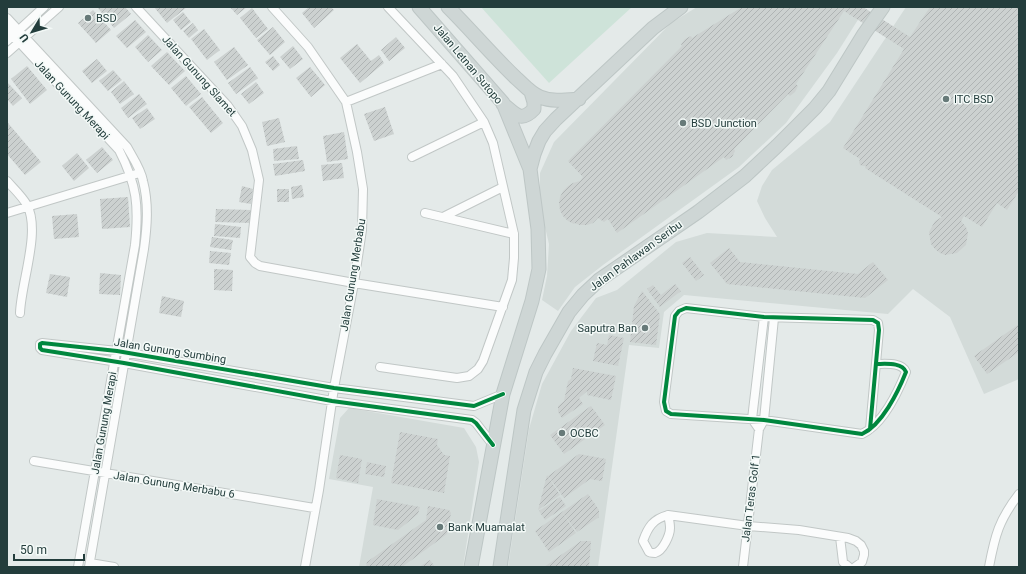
<svg xmlns="http://www.w3.org/2000/svg" width="1026" height="574" font-family="Roboto,sans-serif">
  <style>
    .built { fill: #d3dbd9 }
    .green { fill: #cee3d9 }
    .building { fill: url(#building-hatch) }
    .lines { fill: none; stroke-linecap: round; stroke-linejoin: round }
    .minor-casing { stroke: #c1c7c6; stroke-width: 10 }
    .primary-casing { stroke: #bdc6c5; stroke-width: 15 }
    .minor { stroke: #fbfcfc; stroke-width: 8 }
    .primary { stroke: #ced6d5; stroke-width: 13 }
    .cycleway-casing { stroke: #f3f9f7; stroke-width: 6 }
    .cycleway { stroke: #00873e; stroke-width: 4 }
    .poi-dot { fill: #677a79; stroke: #f3f9f7; stroke-width: 1.5 }
    .labels { text-anchor: middle; dominant-baseline: central; stroke-width: 3; stroke-linejoin: round; paint-order: stroke }
    .poi-label { font-size: 11px; fill: #233d3c; stroke: #f3f9f7; text-anchor: start }
    .street-label { font-size: 11px; fill: #233d3c; stroke: #f3f9f7 }
  </style>
  <defs>
    <pattern id="building-hatch" width="6" height="6" patternUnits="userSpaceOnUse"><rect width="6" height="6" fill="#ccd1d0"/><path d="M-1 1l2-2M0 6l6-6M5 7l2-2" fill="none" stroke="#afb4b4"/></pattern>
  </defs>
  <rect width="100%" height="100%" fill="#e4eae9"/>
  <path class="built" d="M697,7H866L837,53L786,123L739,167L603,265L575,287L558,311L542,300L547,276L549,244L540,206V173L554,142L671,23Z
    M906,7H1019V379L984,394L950,317L913,289L888,314L684,295L664,312L659,348L629,345L598,567H508L529,429L542,384L571,331L596,298L617,290L676,242L707,233L777,237L765,218L757,201L762,186L772,170L830,122Z
    M349,408L464,428L476,447L479,462L463,567H359L373,487L329,479L340,418Z"/>
  <path class="green" d="M481,7H632L549,83Z"/>
  <path class="building" d="M97,7H125L131,14L114,28Z
    M154,7H187L167,23Z
    M230,7H247L237,15Z
    M309,7H331L334,10L314,28L302,13Z
    M742,7H863L910,37L930,7H1019V191L1007,210L997,203L982,227L964,216L961,221L966,227L968,233L966,245L957,253L945,255L940,253L935,249L931,244L929,232L935,221L942,217L865,168L866,166H863L860,165L859,162L860,159L843,148L904,49L844,11L796,84L798,86L795,92L790,96L788,94L734,149L735,151L732,157L726,160L724,157L617,233L608,219L604,222L598,218L593,223L587,225H580L574,223V224L568,221L563,216L560,210L559,203L560,197L563,191L568,186L573,183L580,181L583,177L568,161L682,46L681,44L685,39L691,36L692,38Z
    M252,8L268,29L256,38L240,18Z
    M93,10L111,30L96,43L78,23Z
    M183,12L191,22L181,30L173,20Z
    M135,20L146,32L127,48L116,36Z
    M193,23L198,30L189,38L183,31Z
    M273,27L285,42L270,55L257,40Z
    M204,29L220,50L207,60L191,39Z
    M148,35L162,50L148,62L135,47Z
    M396,37L405,48L389,61L381,50Z
    M357,44L371,61L379,55L384,63L360,83L340,58Z
    M293,46L303,59L290,69L280,57Z
    M234,47L248,65L227,80L214,62Z
    M167,52L185,71L169,85L151,66Z
    M273,56L280,65L273,71L265,62Z
    M97,59L107,71L92,83L82,71Z
    M27,66L47,90L30,104L11,79Z
    M250,67L258,78L236,94L228,83Z
    M310,67L325,85L311,97L296,78Z
    M113,70L122,80L108,91L99,81Z
    M186,76L201,94L186,106L171,88Z
    M124,81L134,94L120,104L111,92Z
    M7,82L22,98L13,106L7,99Z
    M256,82L264,93L249,104L241,94Z
    M139,94L147,104L128,118L121,108Z
    M202,97L223,123L211,133L189,107Z
    M385,107L394,134L374,141L364,114Z
    M147,108L155,119L140,129L132,118Z
    M279,118L285,142L267,146L262,122Z
    M8,123L41,162L25,175L7,154V124Z
    M344,132L348,159L327,162L323,136Z
    M297,146L299,159L274,161L273,149Z
    M102,147L113,160L97,173L86,160Z
    M77,153L89,168L74,181L62,166Z
    M303,160L305,171L275,176L273,164Z
    M342,163L344,178L323,181L321,165Z
    M302,185L304,197L292,199L291,187Z
    M242,186L253,189L251,204L239,202Z
    M277,189H289V202H277Z
    M128,197L130,227L102,229L100,199Z
    M216,209L251,210V223L215,222Z
    M77,214L79,237L54,239L52,216Z
    M215,224L241,227L240,238L214,236Z
    M212,237L233,240L231,250L210,247Z
    M729,248L740,262L858,274L873,262L888,280L865,298L727,284L710,263Z
    M210,251L231,253L229,265L209,263Z
    M690,257L704,275L696,281L682,263Z
    M214,269L233,270L232,291L214,290Z
    M100,273L121,275L120,295L99,294Z
    M50,274L70,277L67,297L46,293Z
    M675,284L681,291L660,307L647,289L653,285L661,295Z
    M642,291L660,314L656,345L630,342L634,306Z
    M162,296L184,301L181,317L159,313Z
    M1019,324V352L987,374L974,356Z
    M609,335L624,338L618,366L593,361L597,343L607,345Z
    M573,368L616,376L611,400L587,395V391L579,398L583,404L562,418L558,412V406L564,401L568,381L571,379Z
    M591,406L605,425L564,454L550,435Z
    M400,432L438,439L437,445L444,455L450,456L444,493L391,483Z
    M579,454L606,459L602,481L590,479L564,498L548,476Z
    M340,455L362,459L358,483L336,478Z
    M367,462L386,466L384,477L365,474Z
    M547,475L560,495L538,510Z
    M588,494L599,510V517L577,532L562,512Z
    M560,497L566,506L545,520L539,511Z
    M377,499L420,507L418,514L398,530L373,525Z
    M428,506L449,510L451,513L447,534L402,567H366L367,562L426,520Z
    M562,512L576,533L549,552L535,531Z
    M581,541H591L589,567H544Z
    M430,560L435,567H419Z"/>
  <g class="lines">
    <defs>
      <path id="minor" d="M136,7L228,106L242,126L252,150L259,180L250,257L255,263L260,266L354,283L503,307
        M272,7L308,47L346,102L357,152L363,189L362,230L354,283L334,388L319,490L305,567
        M7,18L127,147C133,158 141,169 143,181C149,204 147,227 144,249L89,567
        M7,29L119,150C137,185 139,206 135,245L78,567
        M7,41L44,7
        M7,53L59,7
        M346,102L442,64
        M412,157L484,122
        M7,181C14,189 22,196 27,205C41,231 21,283 20,313
        M7,213L136,174
        M425,213L514,234
        M443,217L503,187
        M764,317L752,419L759,429L764,420L774,318
        M380,367L457,378L469,376L478,369L483,361L512,280L514,258V234L493,143L484,122L453,76L388,7
        M870,429L879,330L878,323L873,320L764,317L686,308L679,311L675,316L664,402L666,411L671,414L764,420L862,434C882,425 898,392 906,372C902,362 886,364 876,364
        M493,445L476,423L472,420L332,401L124,363L42,350L40,348V344L42,343L117,351L334,388L474,406L503,394
        M34,461L314,508
        M668,515C669,519 670,524 670,528C670,535 663,551 655,553C654,553 650,553 649,552L643,541C648,527 653,519 668,515L748,526L799,530L848,538L856,541L861,545L864,551V555L862,562L855,567
        M840,537L843,562L849,567
        M90,563L114,567
        M743,567L759,429
        M989,567C995,535 999,520 1019,494"/>
      <path id="primary" d="M419,7L503,103L530,169
        M448,7C471,30 492,55 516,78C523,84 530,93 540,97C552,102 566,100 579,99
        M503,104C515,114 521,123 534,109V102L531,92
        M471,567L503,394L532,301L539,269L538,229L530,169L534,154L539,141L545,131L556,119L653,28L681,7
        M500,567L524,410L536,372L545,354L569,312L583,295L599,280L698,212L745,176L777,146L815,108L829,91L864,34L883,7"/>
    </defs>
    <use href="#minor" class="minor-casing"/>
    <use href="#primary" class="primary-casing"/>
    <use href="#minor" class="minor"/>
    <use href="#primary" class="primary"/>
    <defs>
      <path id="cycleway" d="M870,429L879,330L878,323L873,320L764,317L686,308L679,311L675,316L664,402L666,411L671,414L764,420L862,434C882,425 898,392 906,372C902,362 886,364 876,364
        M493,445L476,423L472,420L332,401L124,363L42,350L40,348V344L42,343L117,351L334,388L474,406L503,394"/>
    </defs>
    <use href="#cycleway" class="cycleway-casing"/>
    <use href="#cycleway" class="cycleway"/>
  </g>
  <g class="poi-dot">
    <circle cx="88" cy="18" r="4"/>
    <circle cx="946" cy="99" r="4"/>
    <circle cx="683" cy="123" r="4"/>
    <circle cx="645" cy="328" r="4"/>
    <circle cx="562" cy="433" r="4"/>
    <circle cx="440" cy="527" r="4"/>
  </g>
  <g class="labels">
    <g class="poi-label">
      <text x="96" y="18">BSD</text>
      <text x="954" y="99">ITC BSD</text>
      <text x="691" y="123">BSD Junction</text>
      <text x="637" y="328" text-anchor="end">Saputra Ban</text>
      <text x="570" y="433">OCBC</text>
      <text x="448" y="527">Bank Muamalat</text>
    </g>
    <g class="street-label">
      <text transform="translate(468 64) rotate(50)">Jalan Letnan Sutopo</text>
      <text transform="translate(199 76) rotate(48)">Jalan Gunung Slamet</text>
      <text transform="translate(72 100) rotate(47)">Jalan Gunung Merapi</text>
      <text transform="translate(636 256) rotate(-36)">Jalan Pahlawan Seribu</text>
      <text transform="translate(353 275) rotate(-81)">Jalan Gunung Merbabu</text>
      <text transform="translate(170 351) rotate(9)">Jalan Gunung Sumbing</text>
      <text transform="translate(104 423) rotate(-80)">Jalan Gunung Merapi</text>
      <text transform="translate(174 485) rotate(9)">Jalan Gunung Merbabu 6</text>
      <text transform="translate(751 498) rotate(-83)">Jalan Teras Golf 1</text>
    </g>
  </g>
  <rect width="1026" height="574" fill="none" stroke="#233d3c" stroke-width="16"/>
  <g transform="translate(32 32) rotate(232)" stroke="#f3f9f7" stroke-width="3" paint-order="stroke">
  <path d="M0-3L7 15L0 10L-7 15Z" fill="#233d3c"/>
  <text y="-6" font-size="11" font-weight="bold" text-anchor="middle" fill="#233d3c">U</text>
  </g>
  <path d="M14 554v6h70v-6" fill="none" stroke="#233d3c" stroke-width="2"/>
  <text x="20" y="554" font-size="12" fill="#233d3c" stroke="#f3f9f7" stroke-width="3" paint-order="stroke">50 m</text>
</svg>
